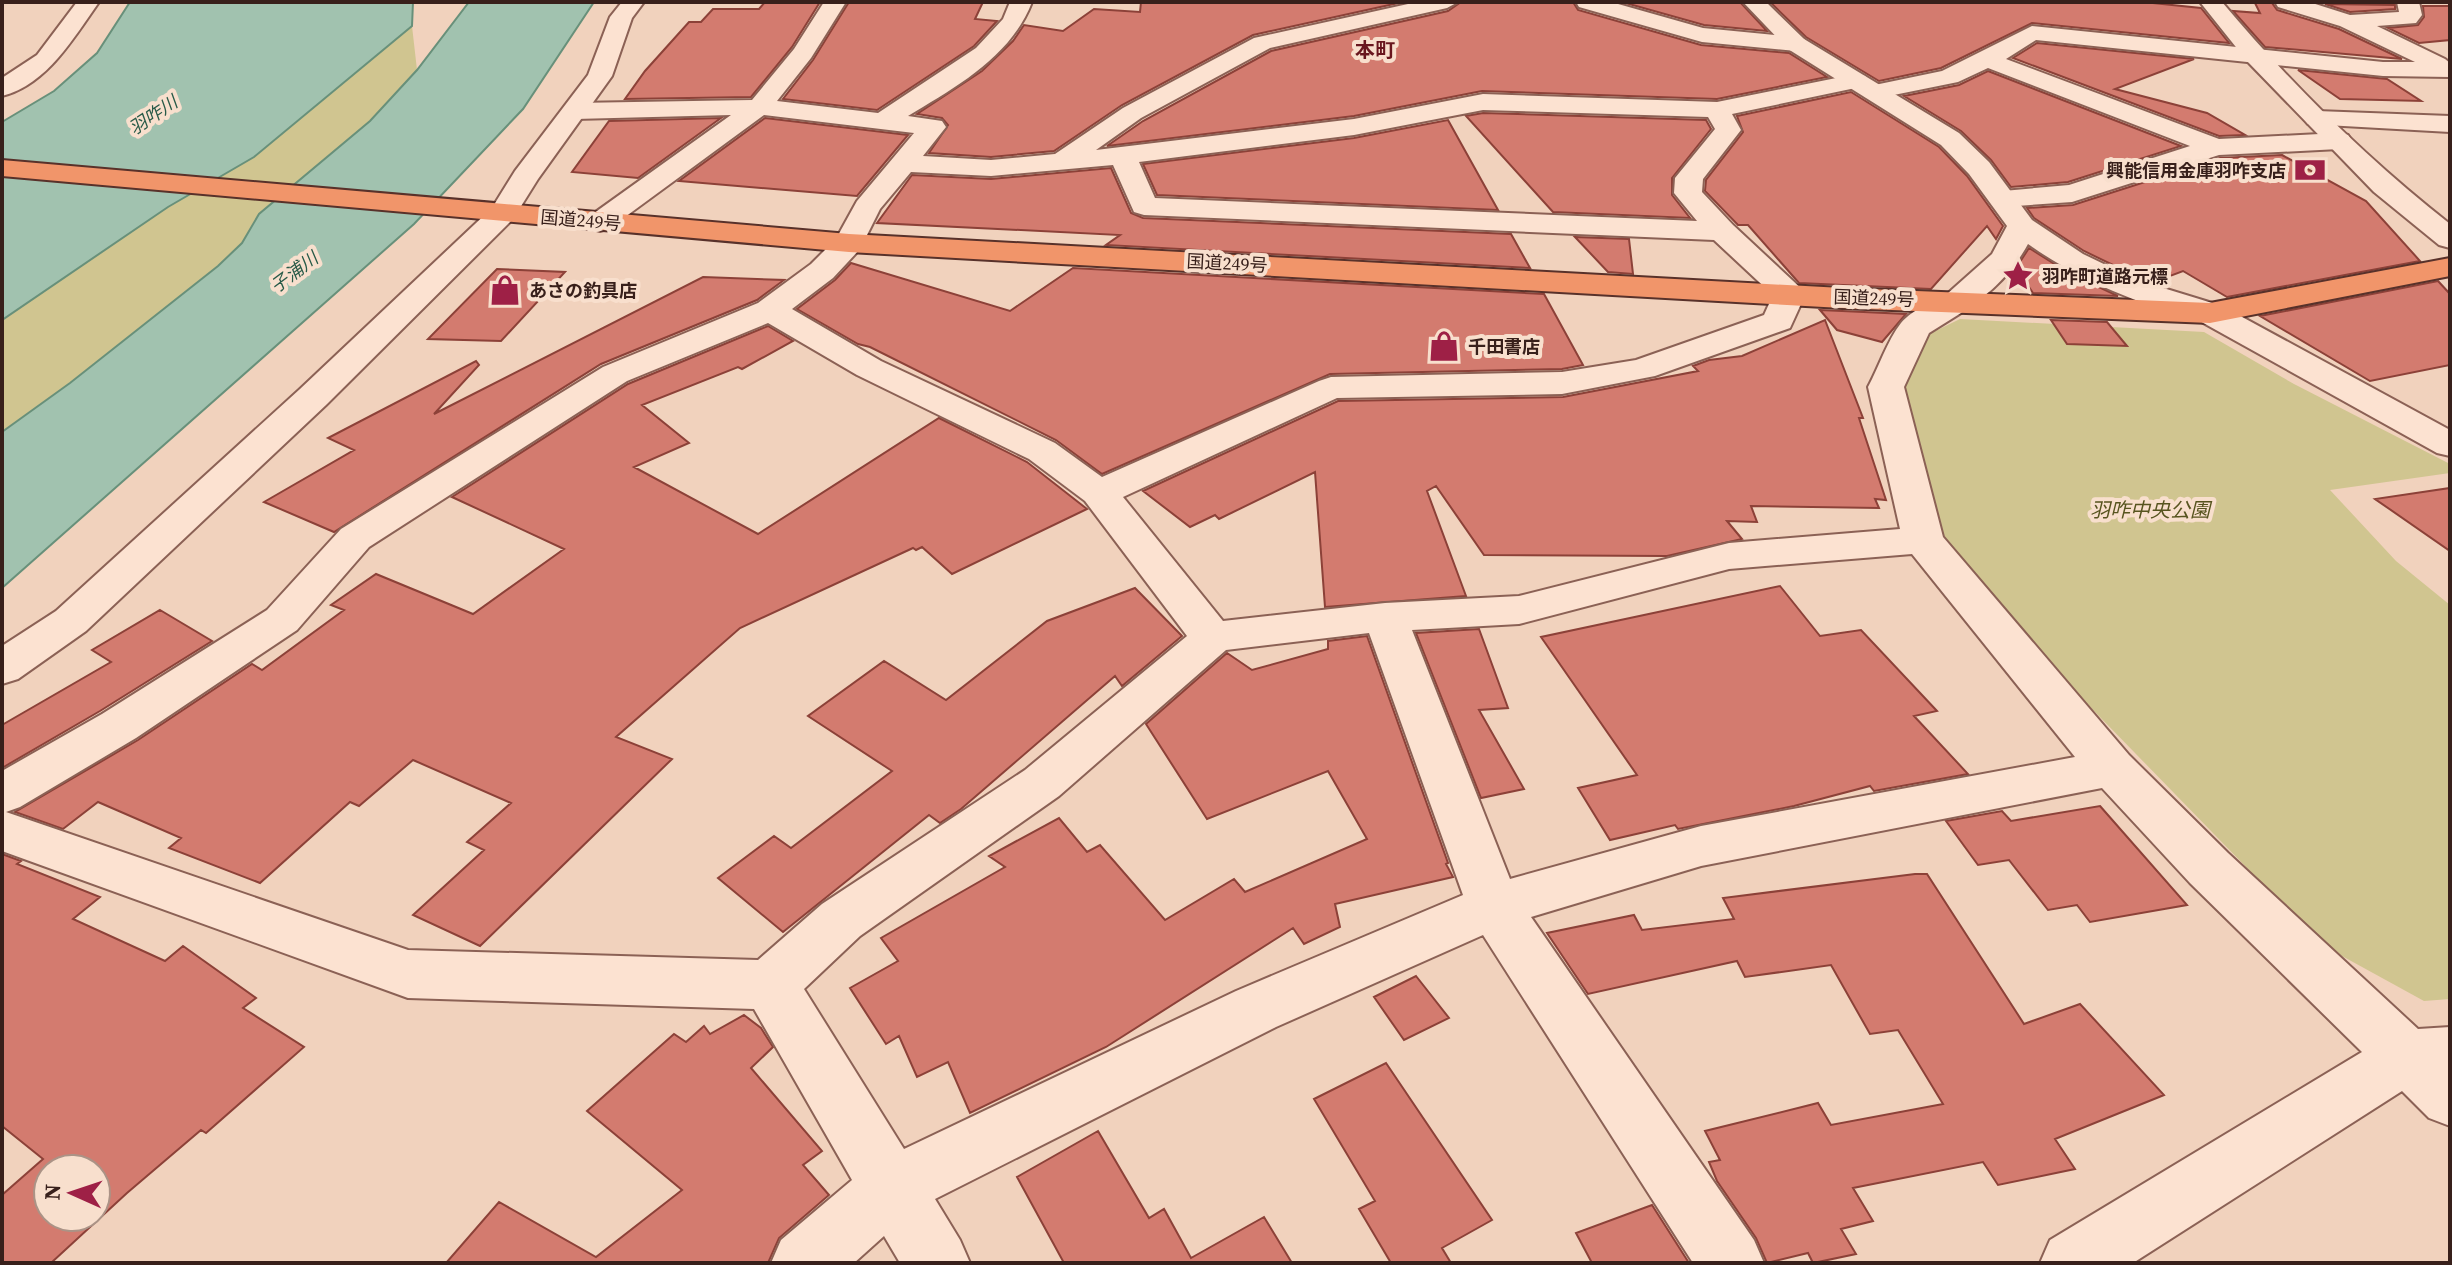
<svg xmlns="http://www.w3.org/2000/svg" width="2452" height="1265" font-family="'Source Serif 4','Noto Sans JP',serif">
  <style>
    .green { fill: #d0c590 }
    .water { fill: #a1c2af; stroke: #68907a; stroke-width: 2 }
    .building { fill: #d37b6f; stroke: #8c4138; stroke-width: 2; fill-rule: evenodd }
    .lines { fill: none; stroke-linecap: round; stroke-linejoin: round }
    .minor-casing { stroke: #8b6155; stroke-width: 4 }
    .tertiary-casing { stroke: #8b6155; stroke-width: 4 }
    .trunk-casing { stroke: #58312a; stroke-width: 4 }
    .minor { fill: #fce2d1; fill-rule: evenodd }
    .tertiary { fill: #fce2d1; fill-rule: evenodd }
    .trunk { fill: #f1956a; fill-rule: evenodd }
    .labels { text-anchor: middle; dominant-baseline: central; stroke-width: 8; stroke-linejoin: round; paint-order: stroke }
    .far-water-label { font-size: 18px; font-style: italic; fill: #285a48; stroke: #f8dfcd }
    .far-poi-label { font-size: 18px; font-weight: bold; fill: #38201b; stroke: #f8dfcd; text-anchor: start }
    .far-street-label { font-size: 18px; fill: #38201b; stroke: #f8dfcd }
    .far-quarter-label { font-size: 20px; font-weight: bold; fill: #69161e; stroke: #f8dfcd }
    .park-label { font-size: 20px; font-style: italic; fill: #57541f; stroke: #f8dfcd }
  </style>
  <rect width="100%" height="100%" fill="#f1d2bd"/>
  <path class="green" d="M412,26L417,70L370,121L259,214L242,243L218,266L70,383L2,432V320L168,207L254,157Z
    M1960,319L2204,332L2294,384L2450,464V473L2330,490L2396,561L2450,605V999L2424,1001L2322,945L1948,561L1896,391L1919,339Z"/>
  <path class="water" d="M130,2H413L412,26L254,157L168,207L2,320V122L54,91L97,53Z
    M469,2H594L523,109L414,224L2,588V432L70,383L218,266L242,243L259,214L370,121L417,70Z"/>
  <path class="building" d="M765,2H820L792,47L751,97L625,99L645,71L689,22H701L713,9H759Z
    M849,2H983L975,19L997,21L974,46L877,110L783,99L813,60Z
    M1141,2H1403L1253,35L1122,105L1054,151L991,157L929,153L948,125L942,118L917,114L982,71L1013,41L1024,25L1063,31L1094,9L1140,12Z
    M1461,2H1573L1578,10L1701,45L1789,53L1827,77L1717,99L1482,91L1354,116L1107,146L1143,121L1271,51L1448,11Z
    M1622,2H1740L1767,31L1704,25Z
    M1770,2H2143L2201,8L2229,43L2032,23L1941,68L1879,81L1806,37Z
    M2255,3H2272L2277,10L2339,29L2402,59L2265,47L2233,11L2260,13Z
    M2325,4L2395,5V9L2350,12Z
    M2423,6H2450V40L2419,43L2388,28L2418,25L2424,17Z
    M2037,43L2194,59L2115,89L2207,113L2245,135L2219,136L2013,58Z
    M2298,70L2387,79L2421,101L2340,99Z
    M1988,71L2181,146L2068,182L2011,187L1991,160L1961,131L1904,96L1959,85Z
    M1851,92L1939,147L1967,176L2003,226L1996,239L1987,226L1931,289L1799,283L1748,225H1738L1705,191L1706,180L1743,132L1737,116Z
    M1483,113L1706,120L1711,129L1672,178V195L1690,218L1553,212L1466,116Z
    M721,118L638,178L572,172L609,121Z
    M765,118L908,135L857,196L679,181Z
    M1448,120L1498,210L1157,195L1143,164L1354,138Z
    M2282,155L2366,201L2420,261L2227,297L2183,271L2154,282L2138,277L2084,251L2034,218L2027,208L2073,205L2220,158Z
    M1111,168L1131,213L1143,218L1511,234L1530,268L1106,245L1120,235L877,223L912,175L991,179Z
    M1575,237L1629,239L1633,274L1608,272Z
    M2029,248L2069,273L2118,296L2033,293L2016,268Z
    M851,263L1010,311L1073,268L1544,294L1583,365L1562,369L1330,374L1102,474L1056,440L870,347L858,344L797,309L835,280Z
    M497,269L565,272L501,341L428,339Z
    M703,277L784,280L757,300L601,364L334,532L264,502L354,450L328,438L476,361L479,365L434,414Z
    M2438,281L2450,294V365L2370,381L2260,316Z
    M1820,310L1842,311L1906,314L1882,342L1837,330Z
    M1825,320L1863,418H1859L1886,500L1875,499L1879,508L1751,506L1757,522L1727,521L1742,539L1667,556L1484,555L1436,486L1427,491L1466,596L1325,607L1315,472L1219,519L1215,515L1190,527L1143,491L1338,401L1563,397L1698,371L1693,366L1709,360L1742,356Z
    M2051,320L2107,322L2127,346L2067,344Z
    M768,326L793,341L742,369L738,367L642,405L689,443L634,467L758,534L939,418L1027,462L1087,509L952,574L922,547L916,550L913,548L740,628L616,737L672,759L480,946L413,915L484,850L467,842L511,803L413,760L359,806L350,802L260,883L169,848L181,838L98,802L63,829L15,812L138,740L252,664L262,670L344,610L331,605L376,574L473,614L564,549L452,497L628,384Z
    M2450,488V551L2375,499Z
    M1780,586L1820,636L1861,630L1937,711L1914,716L1968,774L1874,791L1870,786L1794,806L1678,829L1675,825L1610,840L1578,788L1637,775L1541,637Z
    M1135,588L1182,636L1122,686L1115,676L961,809L940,823L929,815L783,932L718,878L774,836L791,848L892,771L808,716L884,661L946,700L1047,621Z
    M160,610L212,641L100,711L2,768V725L111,662L92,650Z
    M1479,629L1508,708L1479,710L1524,789L1481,798L1416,633Z
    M1367,636L1448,863L1446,864L1453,877L1335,904L1340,927L1304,944L1293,928L1106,1047L970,1113L948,1062L917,1077L899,1036L886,1044L850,988L898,961L881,938L1005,867L989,856L1059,818L1087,852L1100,845L1165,920L1234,879L1245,892L1367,839L1328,771L1207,819L1146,724L1227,653L1252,670L1328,649V641Z
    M2100,806L2187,905L2090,922L2077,905L2048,910L2009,860L1978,865L1946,821L2002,811L2011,821Z
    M2,854L21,861L17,864L100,897L73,919L165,961L183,946L256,998L243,1008L304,1047L206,1133L201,1130L127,1193L51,1263H2V1195L43,1159L2,1126ZM48,1169H96V1217H48Z
    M1915,874H1927L2024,1024L2080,1004L2164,1095L2055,1139L2075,1169L1998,1185L1983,1162L1853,1188L1873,1221L1841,1229L1856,1254L1813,1263L1808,1253L1767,1263L1756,1238L1717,1181L1709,1162L1720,1160L1705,1131L1818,1103L1831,1125L1943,1104L1898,1030L1870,1034L1831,965L1745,977L1737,961L1588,994L1547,933L1634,915L1642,930L1734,919L1723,898Z
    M1416,976L1449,1018L1404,1040L1374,997Z
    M744,1015L761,1028L773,1047L751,1068L822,1151L803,1165L829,1195L779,1238L768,1263H446L499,1202L596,1257L682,1190L587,1111L674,1034L686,1042L704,1026L710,1034Z
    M1386,1063L1492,1220L1442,1248L1451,1263H1391L1359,1209L1375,1201L1314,1099Z
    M1098,1131L1149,1218L1164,1209L1191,1258L1264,1217L1292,1263H1064L1017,1177Z
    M1652,1205L1689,1263H1592L1576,1233Z"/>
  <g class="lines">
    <defs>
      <path id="minor" d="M77,2H99C74,37 47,85 2,96V78L37,55Z
        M824,2H846L811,58L777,101L878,113L976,48L1003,19L1010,2H1032C1011,57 956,87 908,116L942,121L946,127L923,156L991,160L1055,154L1123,108L1254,38L1417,2H1458L1447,8L1270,48L1141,118L1096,150L1354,119L1483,94L1717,102L1856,74L1865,76L1868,81L1865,86L1732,114L1741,130L1703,179L1702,192L1733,225L1806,293L1790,328L1655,376L1562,394L1337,398L1123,497L1223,621L1385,603L1519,596L1729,543L1900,529L1868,387C1879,367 1887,341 1901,323C1913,308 1951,290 1969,294L1974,301L1969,308L1929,333L1904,387L1943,537L2129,755L2228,853L2418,1029L2450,1027V1126L2429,1118L2402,1091L2133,1263H2040L2050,1240L2362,1052L2190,883L2102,788L1701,866L1531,917L1754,1240L1764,1263H1693L1483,935L1276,1027L935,1199L960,1240L970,1263H900L884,1236L854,1263H771L781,1240L852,1180L754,1009L408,998L2,851V771L102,714L267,610L341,529L603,367L758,303L811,264L836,239L857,201L914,133L764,115L610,228L600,231L590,228L585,222L590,216L731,115L575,119L566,116L562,111L566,106L575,103L752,100L794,49ZM1483,110L1708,117L1715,129L1675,178L1674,193L1697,221L1155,198L1139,162L1354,135ZM1113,165L1134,212L1144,215L1714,240L1773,295L1764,315L1636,360L1562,372L1331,377L1319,381L1102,477L1055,443L881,361L792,309L833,278L860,249L880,209L911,172L991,176ZM768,323L857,375L1029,459L1085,501L1187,636L1025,770L822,904L758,960L408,950L6,812L20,807L136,738L297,630L369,547L627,381ZM1912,554L2075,757L1701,826L1510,879L1412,630L1519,624L1729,569ZM1369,633L1463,895L1236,991L904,1149L804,989L860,936L1059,796L1226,650Z
        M1576,2H1611L1703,28L1796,37L1804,39L1808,44L1804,49L1796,51L1702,42L1579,7Z
        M2275,2H2309L2350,15L2399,12L2397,2H2419L2422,15L2416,23L2377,26L2445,59L2450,63V77L2383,76L2036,40L2006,59L2219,139L2339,133L2348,135L2352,141L2348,147L2339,149L2219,155L2072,202L2002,207L1992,204L1988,198L1992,192L2069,185L2190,146L1988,68L1958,82L1874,99L1865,97L1862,92L1865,87L1942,71L2032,26L2383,62H2415L2340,26L2278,7Z
        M2317,111L2450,116V132L2308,124L2304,119L2308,114Z
        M2210,303L2222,306L2450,430V456L2437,453L2198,320L2194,313L2198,306Z"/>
      <path id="tertiary" d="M622,2H644L632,18L612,76L538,179L513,219L326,405L86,631L18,679L2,684V646L56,611L300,389L492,208L515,171L588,75L610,17Z
        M1743,2H1766L1804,39L1959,133L1989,162L2032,220L2083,254L2137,280L2222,306L2226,313L2222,320L2210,323C2144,306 2083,283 2028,244C2015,269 1976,315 1947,308L1942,301L1947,294L1992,254L2007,226L1969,174L1941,145L1788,49Z
        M2200,2H2222C2290,83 2367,159 2450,224V248L2439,245L2374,192L2247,61Z"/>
      <path id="trunk" d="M2,160L849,234L1842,288L2210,303L2450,258V276L2210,323L1842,308L849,252L2,176Z"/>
    </defs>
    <use href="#minor" class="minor-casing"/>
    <use href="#tertiary" class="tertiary-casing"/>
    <use href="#trunk" class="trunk-casing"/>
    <use href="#minor" class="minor"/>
    <use href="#tertiary" class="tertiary"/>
    <use href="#trunk" class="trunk"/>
  </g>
  <defs>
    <symbol id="bank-bare" viewBox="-9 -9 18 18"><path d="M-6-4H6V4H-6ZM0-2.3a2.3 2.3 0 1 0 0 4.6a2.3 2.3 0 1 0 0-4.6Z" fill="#9e2046" stroke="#f8dfcd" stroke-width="2.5" paint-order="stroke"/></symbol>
    <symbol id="sight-bare" viewBox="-9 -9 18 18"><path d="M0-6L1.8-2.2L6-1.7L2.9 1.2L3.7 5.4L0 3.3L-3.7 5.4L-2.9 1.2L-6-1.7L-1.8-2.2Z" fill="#9e2046" stroke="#f8dfcd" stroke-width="2.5" paint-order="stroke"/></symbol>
    <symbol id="shop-bare" viewBox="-9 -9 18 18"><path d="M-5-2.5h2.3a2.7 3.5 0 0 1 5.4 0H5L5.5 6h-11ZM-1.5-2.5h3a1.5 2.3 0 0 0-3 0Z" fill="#9e2046" stroke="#f8dfcd" stroke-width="2.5" paint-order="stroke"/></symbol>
  </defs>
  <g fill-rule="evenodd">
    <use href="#bank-bare" x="2288" y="148" width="44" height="44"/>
    <use href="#sight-bare" x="1996" y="254" width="44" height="44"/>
    <use href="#shop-bare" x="483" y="268" width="44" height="44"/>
    <use href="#shop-bare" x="1422" y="324" width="44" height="44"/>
  </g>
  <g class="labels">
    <g class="far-water-label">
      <text transform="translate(153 115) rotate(-34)">羽咋川</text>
      <text transform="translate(294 272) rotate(-37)">子浦川</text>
    </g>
    <g class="far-poi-label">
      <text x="2286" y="170" text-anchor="end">興能信用金庫羽咋支店</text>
      <text x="2042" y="276">羽咋町道路元標</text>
      <text x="529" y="290">あさの釣具店</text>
      <text x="1468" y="346">千田書店</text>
    </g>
    <g class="far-street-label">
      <text transform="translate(581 220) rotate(5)">国道249号</text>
      <text transform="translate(1227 263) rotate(3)">国道249号</text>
      <text transform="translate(1874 298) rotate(2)">国道249号</text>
    </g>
    <g class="far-quarter-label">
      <text x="1375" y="50">本町</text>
    </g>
    <g class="park-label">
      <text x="2150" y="510">羽咋中央公園</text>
    </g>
  </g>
  <rect width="2452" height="1265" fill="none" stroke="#38201b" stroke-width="8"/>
  <g transform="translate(72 1193) rotate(273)"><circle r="38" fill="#f8dfcd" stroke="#ab9386" stroke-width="2"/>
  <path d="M0-6L14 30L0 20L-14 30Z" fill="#9e2046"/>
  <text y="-12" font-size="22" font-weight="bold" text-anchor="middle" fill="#38201b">N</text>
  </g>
</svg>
